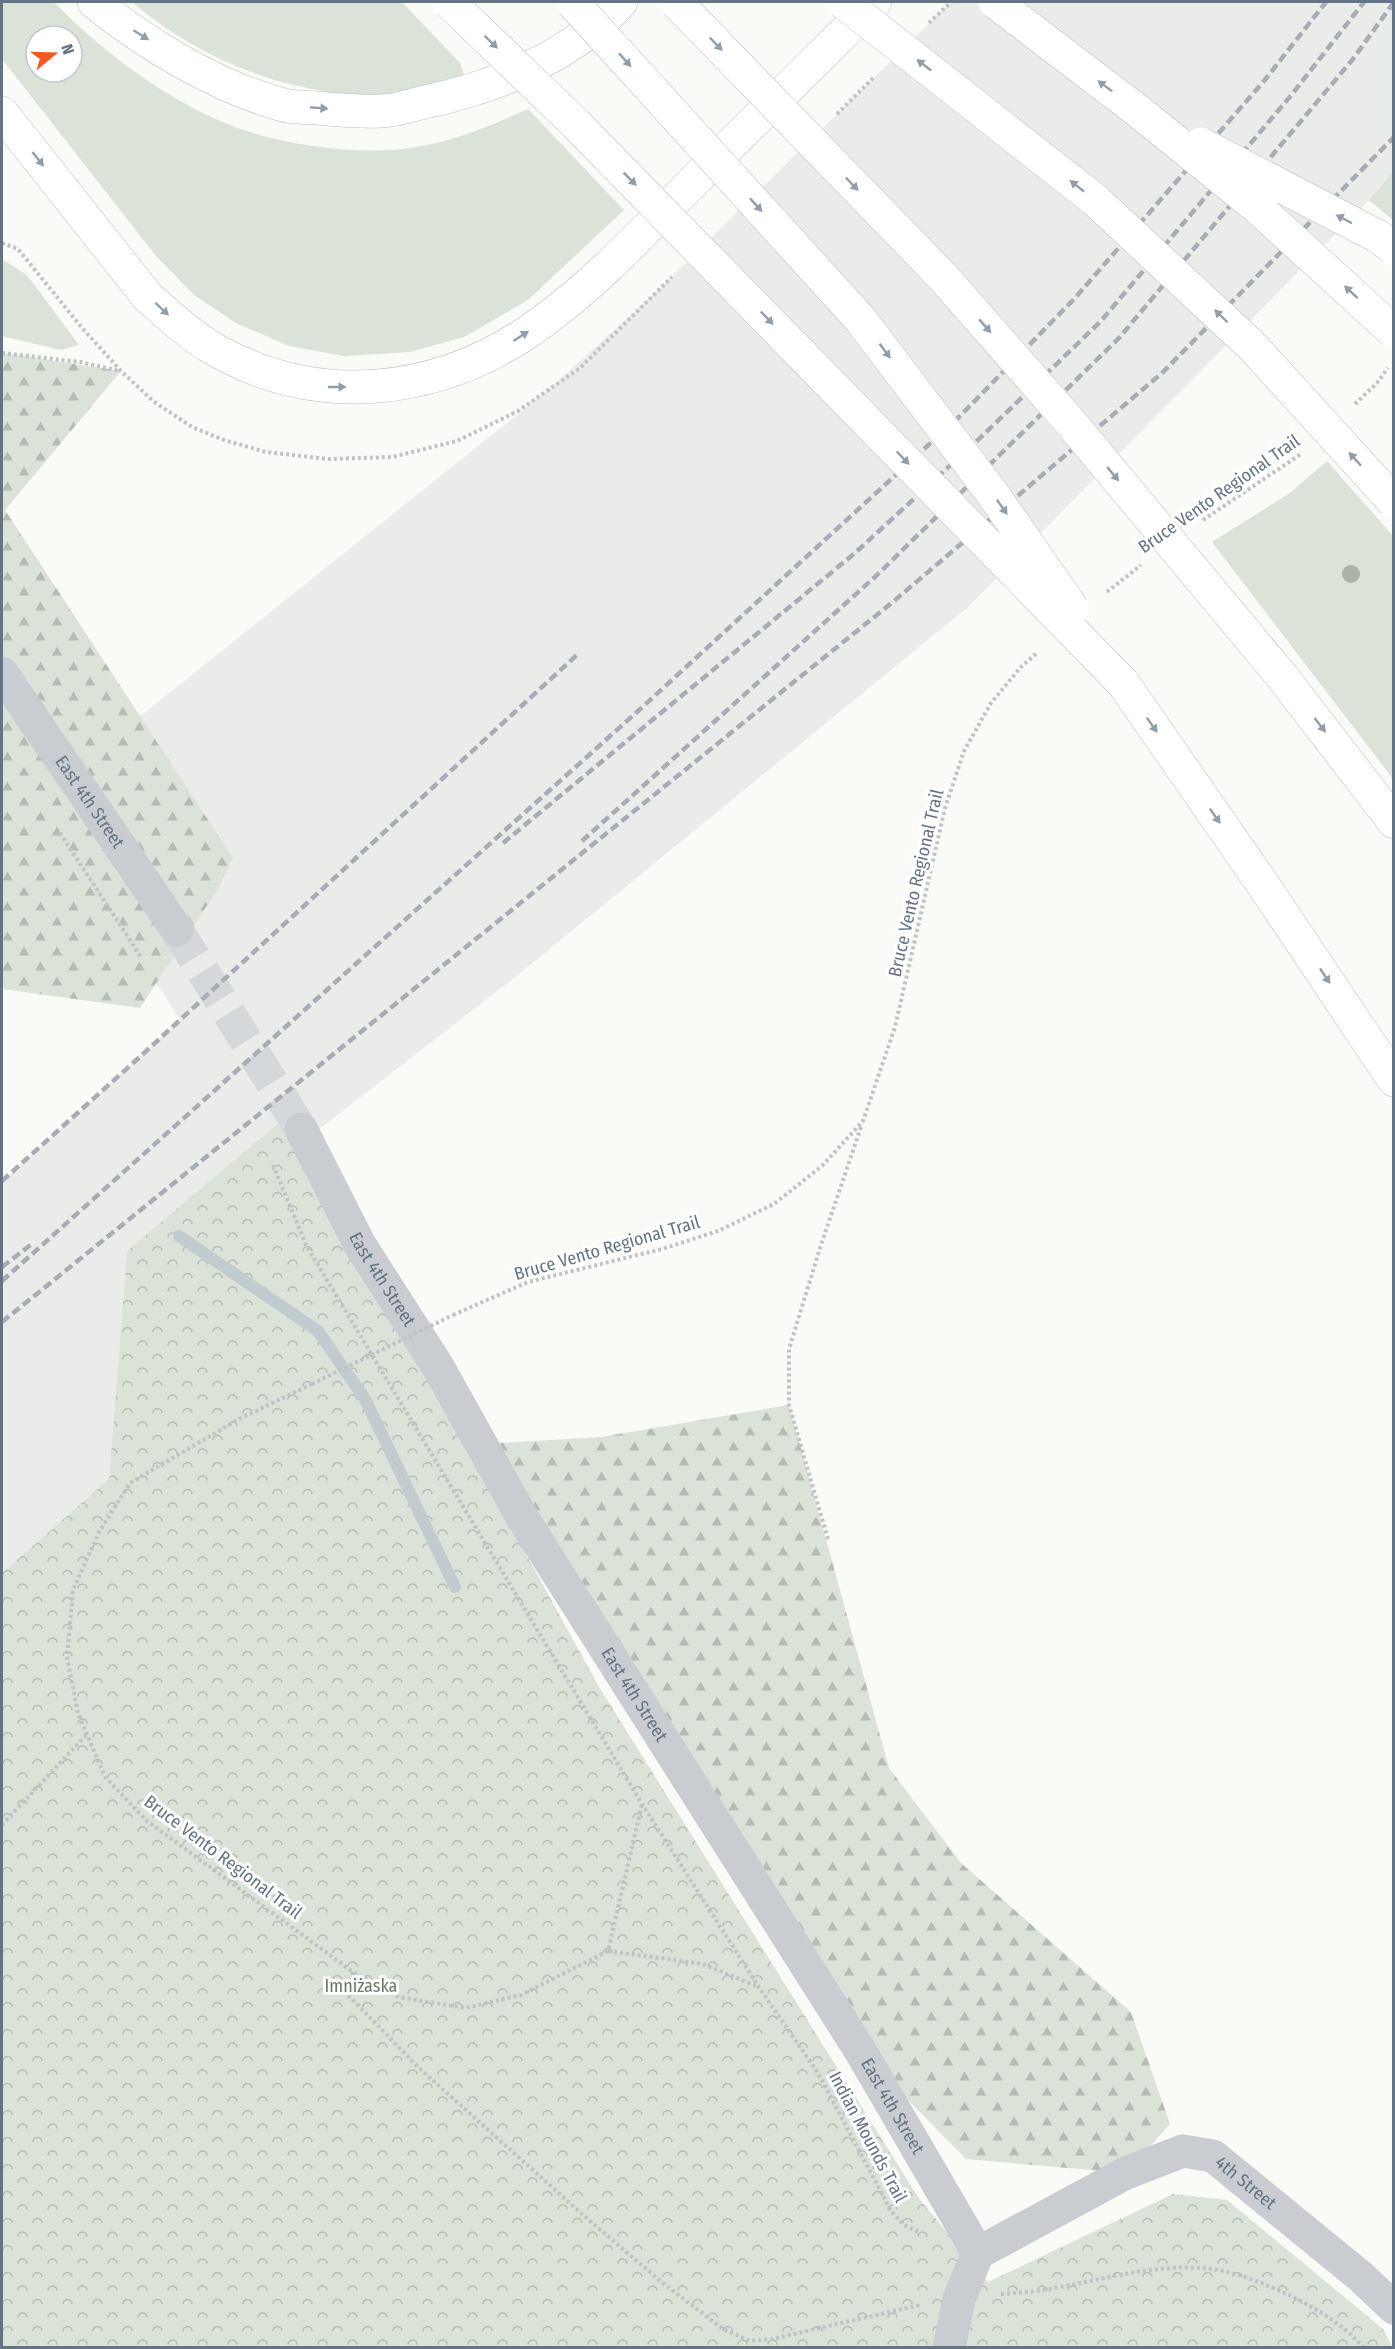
<svg xmlns="http://www.w3.org/2000/svg" width="1395" height="2349" font-family="'Fira Sans Condensed',sans-serif">
  <style>
    .built { fill: #eaecea }
    .grass { fill: #dbe2d8; fill-rule: evenodd }
    .forest { fill: url(#forest-firs) }
    .park { fill: url(#park-crowns) }
    .lines { fill: none; stroke-linecap: round; stroke-linejoin: round }
    .stream { stroke: #c1ccd1; stroke-width: 12 }
    .street-tunnel { stroke: #d4d8da; stroke-width: 33; stroke-dasharray: 33 16; stroke-linecap: butt }
    .highway-casing { stroke: #b9bdc1; stroke-width: 34 }
    .path { stroke: #c0c3c5; stroke-width: 4; stroke-dasharray: 3 3; stroke-linecap: butt }
    .street { stroke: #c9cdd1; stroke-width: 33 }
    .highway { stroke: #fff; stroke-width: 33 }
    .rail { stroke: #a7adb4; stroke-width: 4.5; stroke-dasharray: 9 4.5; stroke-linecap: butt }
    .highway-bridge-casing { stroke: #b9bdc1; stroke-width: 34; stroke-linecap: butt }
    .path-bridge { stroke: #c0c3c5; stroke-width: 4; stroke-dasharray: 3 3; stroke-linecap: butt }
    .highway-bridge { stroke: #fff; stroke-width: 33 }
    .tree { fill: #a9b4a5 }
    .oneway { fill: #919eaa }
    .labels { text-anchor: middle; dominant-baseline: central; stroke-width: 6; stroke-linejoin: round; paint-order: stroke }
    .street-label { font-size: 18px; fill: #627485; stroke: #fff }
    .park-label { font-size: 18px; fill: #667b62; stroke: #fff }
  </style>
  <defs>
    <pattern id="forest-firs" width="22" height="20" patternUnits="userSpaceOnUse" patternTransform="scale(1.5)"><rect width="22" height="20" fill="#dbe2d8"/><path d="M5 1l3.5 6h-7zM16 11l3.5 6h-7z" fill="#b5bcb5"/></pattern>
    <pattern id="park-crowns" width="20" height="18" patternUnits="userSpaceOnUse" patternTransform="scale(1.5)"><rect width="20" height="18" fill="#dbe2d8"/><path d="M2 6a3 3 0 1 1 6 0M12 15a3 3 0 1 1 6 0" fill="none" stroke="#b5bcb5"/></pattern>
  </defs>
  <rect width="100%" height="100%" fill="#fafaf7"/>
  <path class="built" d="M951,2H1393V172L1369,200L968,607L514,978L273,1165L127,1251L109,1479L2,1573V1182L180,1020L38,798L547,391L652,296Z"/>
  <path class="grass" d="M2,2H54C97,46 151,88 207,115C261,142 343,155 403,149C447,144 488,127 528,109L624,210L528,300L464,337L410,352L344,356L289,346L236,323L194,295L156,256L2,59ZM36,36H72V72H36Z
    M132,2H402L460,63L466,81C448,86 430,92 412,94C310,103 210,68 132,2Z
    M1393,172V220L1369,200Z
    M2,259L27,275L79,345L61,350L2,336Z
    M1327,461L1393,536V779L1212,542L1290,493Z"/>
  <path class="forest" d="M2,353L121,371L5,510L233,858L218,889L140,1008L2,989Z
    M789,1405L889,1768L961,1863L1131,2012L1170,2124L1126,2173L966,2159L861,2052L481,1444L601,1437Z"/>
  <path class="park" d="M286,1117L599,1687L918,2197L988,2282L1173,2194L1227,2200L1383,2329L1393,2348H2V1573L109,1479L127,1251Z"/>
  <g class="lines">
    <path class="stream" d="M179,1236L318,1331L365,1399L455,1587"/>
    <path class="street-tunnel" d="M177,930L301,1129"/>
    <defs>
      <path id="highway" d="M94,2C146,44 215,86 280,104C292,108 305,107 317,108C338,110 359,112 380,111C394,111 408,106 421,103C493,88 570,58 621,2
        M2,113L147,296C166,313 185,331 207,345C316,411 442,396 542,322C596,283 642,233 688,187C751,125 813,63 875,2
        M1284,679L1394,822
        M1123,683L1266,889L1394,1080"/>
    </defs>
    <use href="#highway" class="highway-casing"/>
    <path class="path" d="M929,23L951,2
      M837,114L874,77
      M2,243L18,249L83,329L121,371L153,401L192,427L224,440L266,452L328,459L392,457L457,441L518,411L580,368L672,277
      M2,353L80,362L120,371
      M1355,404L1377,383L1388,368
      M1203,520L1301,454
      M1107,592L1141,565
      M60,833L141,957
      M273,1165L307,1247L642,1804L758,1986L818,2073L891,2211L904,2225L921,2233
      M453,1315L528,1282L662,1249L718,1231L774,1204L822,1166L863,1121L895,1027L945,808L964,751L991,703L1020,668L1038,652
      M312,1384L239,1419L130,1483L99,1532L73,1590L67,1657L78,1713L105,1777L147,1821L353,1972L399,1997L465,2008L521,1995L608,1951L642,1804
      M828,1539L789,1405V1349L820,1248L862,1124
      M2,1825L87,1734
      M608,1951L703,1964L756,1986
      M353,1972L348,1995L418,2067L590,2221L664,2284L723,2329L750,2341L772,2339L920,2305
      M1001,2294C1015,2293 1029,2292 1043,2290C1102,2281 1163,2259 1224,2271C1246,2276 1269,2286 1289,2295C1316,2308 1344,2325 1364,2348"/>
    <g class="street">
      <path id="s1" d="M2,673L177,930"/>
      <path id="s2" d="M301,1129L360,1245L437,1365L522,1517L861,2052L978,2253"/>
      <path id="s3" d="M978,2253L1126,2173L1183,2151L1213,2156L1360,2276L1394,2308"/>
      <path d="M949,2348L959,2299L978,2253"/>
    </g>
    <use href="#highway" class="highway"/>
    <path class="rail" d="M582,841L876,576L1119,338L1353,59L1394,2
      M503,843L855,553L979,439L1101,321L1293,93L1364,2
      M2,1181L143,1054L579,653
      M2,1267L33,1243
      M2,1281L637,712L959,417L1075,298L1264,81L1326,2
      M2,1322L894,601L1162,373L1394,137"/>
    <defs>
      <path id="highway-bridge" d="M449,2L576,124L1123,683
        M572,2L860,319L992,493L1072,608
        M676,2L942,276L1071,423L1284,679
        M843,2L1095,200L1252,346L1394,502
        M995,2L1138,111L1258,208L1394,332
        M1201,144L1379,237L1394,249"/>
    </defs>
    <use href="#highway-bridge" class="highway-bridge-casing"/>
    <path class="path-bridge" d="M312,1384L453,1315"/>
    <use href="#highway-bridge" class="highway-bridge"/>
  </g>
  <circle class="tree" cx="1351" cy="574" r="9"/>
  <defs><path id="oneway-solid" d="M-6-.8H1V-3.2L6.5 0L1 3.2V.8H-6Z" transform="scale(1.5)"/></defs>
  <g class="oneway">
    <use href="#oneway-solid" transform="translate(141 35) rotate(32)"/>
    <use href="#oneway-solid" transform="translate(491 42) rotate(44)"/>
    <use href="#oneway-solid" transform="translate(716 44) rotate(46)"/>
    <use href="#oneway-solid" transform="translate(625 60) rotate(48)"/>
    <use href="#oneway-solid" transform="translate(924 65) rotate(-142)"/>
    <use href="#oneway-solid" transform="translate(1105 86) rotate(-143)"/>
    <use href="#oneway-solid" transform="translate(319 108) rotate(5)"/>
    <use href="#oneway-solid" transform="translate(38 159) rotate(52)"/>
    <use href="#oneway-solid" transform="translate(630 179) rotate(45)"/>
    <use href="#oneway-solid" transform="translate(852 184) rotate(46)"/>
    <use href="#oneway-solid" transform="translate(1077 186) rotate(-142)"/>
    <use href="#oneway-solid" transform="translate(756 205) rotate(48)"/>
    <use href="#oneway-solid" transform="translate(1344 219) rotate(-152)"/>
    <use href="#oneway-solid" transform="translate(1351 292) rotate(-137)"/>
    <use href="#oneway-solid" transform="translate(162 309) rotate(43)"/>
    <use href="#oneway-solid" transform="translate(1221 316) rotate(-136)"/>
    <use href="#oneway-solid" transform="translate(767 318) rotate(46)"/>
    <use href="#oneway-solid" transform="translate(985 326) rotate(49)"/>
    <use href="#oneway-solid" transform="translate(521 336) rotate(-33)"/>
    <use href="#oneway-solid" transform="translate(885 351) rotate(53)"/>
    <use href="#oneway-solid" transform="translate(337 387)"/>
    <use href="#oneway-solid" transform="translate(903 458) rotate(46)"/>
    <use href="#oneway-solid" transform="translate(1355 459) rotate(-132)"/>
    <use href="#oneway-solid" transform="translate(1113 474) rotate(50)"/>
    <use href="#oneway-solid" transform="translate(1002 507) rotate(55)"/>
    <use href="#oneway-solid" transform="translate(1152 725) rotate(55)"/>
    <use href="#oneway-solid" transform="translate(1320 725) rotate(52)"/>
    <use href="#oneway-solid" transform="translate(1215 816) rotate(55)"/>
    <use href="#oneway-solid" transform="translate(1325 976) rotate(56)"/>
  </g>
  <g class="labels">
    <g class="street-label">
      <text transform="translate(1219 494) rotate(-35)">Bruce Vento Regional Trail</text>
      <text stroke="none"><textPath href="#s1" startOffset="156">East 4th Street</textPath></text>
      <text transform="translate(916 883) rotate(-77)">Bruce Vento Regional Trail</text>
      <text transform="translate(607 1248) rotate(-16)">Bruce Vento Regional Trail</text>
      <text stroke="none"><textPath href="#s2" startOffset="171">East 4th Street</textPath></text>
      <text stroke="none"><textPath href="#s2" startOffset="657">East 4th Street</textPath></text>
      <text transform="translate(223 1857) rotate(37)">Bruce Vento Regional Trail</text>
      <text stroke="none"><textPath href="#s2" startOffset="1143">East 4th Street</textPath></text>
      <text transform="translate(868 2137) rotate(62)">Indian Mounds Trail</text>
      <text stroke="none"><textPath href="#s3" startOffset="302">4th Street</textPath></text>
    </g>
    <g class="park-label">
      <text x="361" y="1986">Imniżaska</text>
    </g>
  </g>
  <rect width="1395" height="2349" fill="none" stroke="#627485" stroke-width="6"/>
  <g transform="translate(54 54) rotate(71)"><circle r="28" fill="#ffffff" stroke="#c0c7ce" stroke-width="1.5"/>
  <path d="M0-4.5L10 22L0 15L-10 22Z" fill="#f2581f"/>
  <text y="-9" font-size="16" font-weight="bold" text-anchor="middle" fill="#627485">N</text>
  </g>
</svg>
